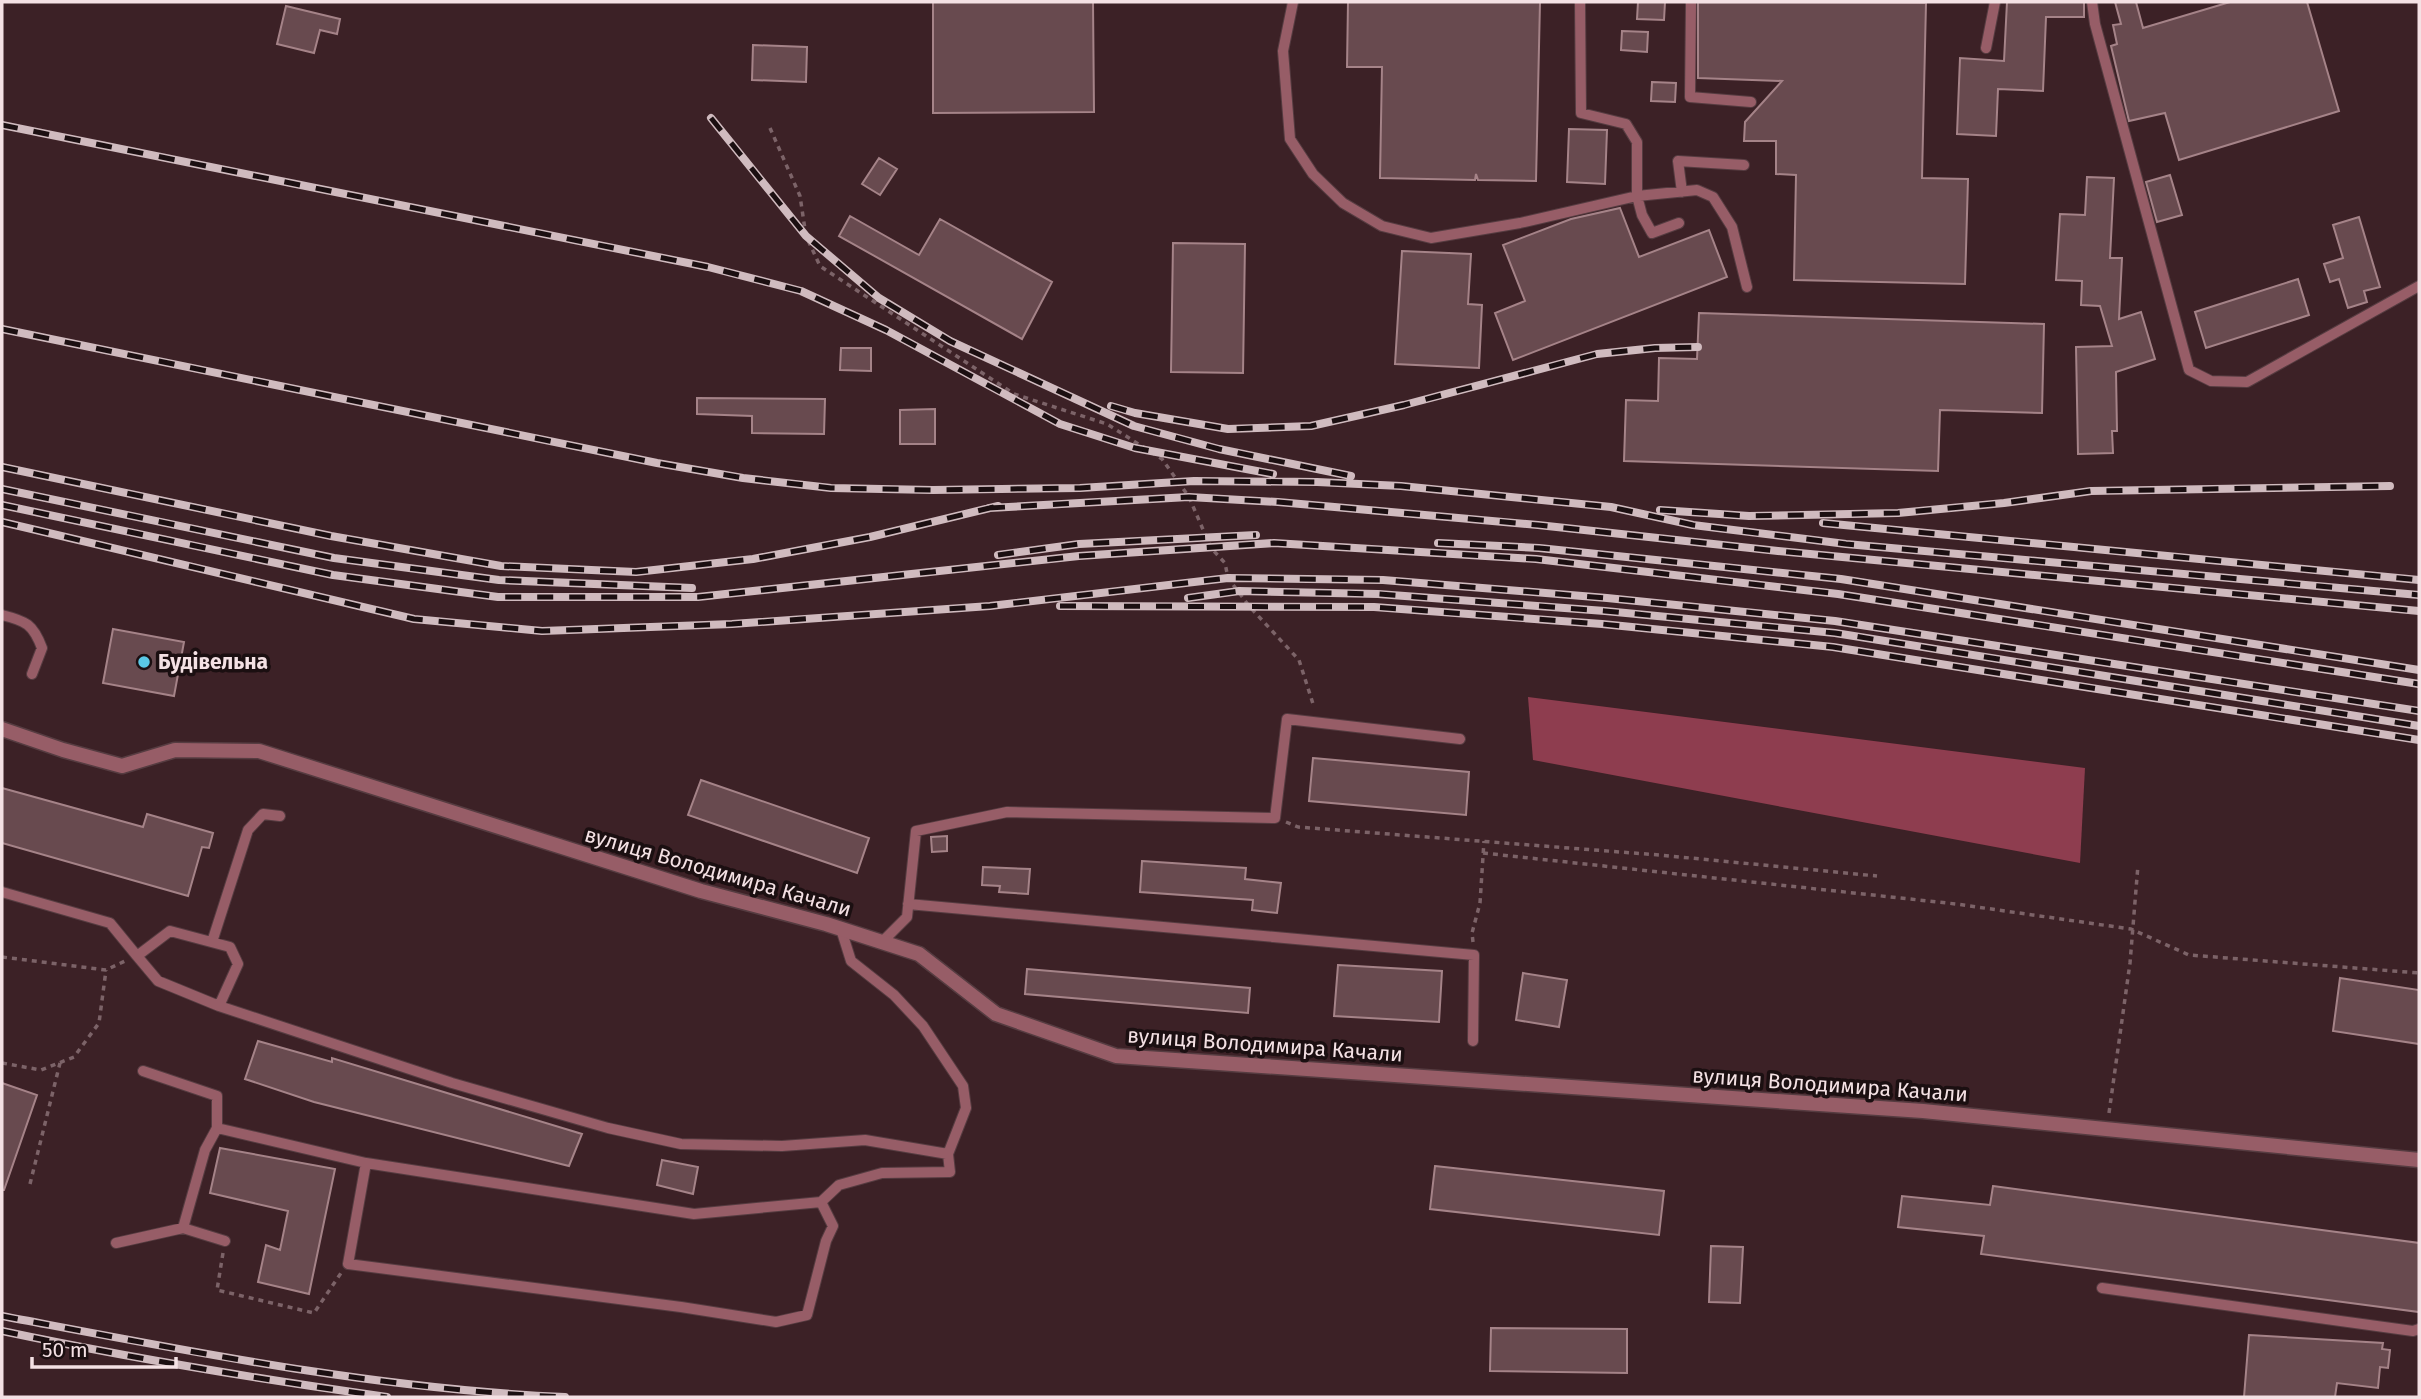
<svg xmlns="http://www.w3.org/2000/svg" width="2421" height="1399" font-family="'Fira Sans',sans-serif">
  <style>
    .forest { fill: #8e3d4f }
    .building { fill: #684a4f; stroke: #a58388; stroke-width: 2 }
    .lines { fill: none; stroke-linecap: round; stroke-linejoin: round }
    .lane-casing { stroke: #563c41; stroke-width: 12 }
    .street-casing { stroke: #563c41; stroke-width: 17 }
    .path { stroke: #7c6368; stroke-width: 3.5; stroke-dasharray: 5 5; stroke-linecap: butt }
    .lane { stroke: #975d67; stroke-width: 10 }
    .street { stroke: #975d67; stroke-width: 14 }
    .rail-casing { stroke: #d0bbbf; stroke-width: 8 }
    .rail { stroke: #1b0f11; stroke-width: 5; stroke-dasharray: 16; stroke-linecap: butt }
    .poi-dot { fill: #5ac8e6; stroke: #1b0f11; stroke-width: 2.5 }
    .labels { text-anchor: middle; dominant-baseline: central; stroke-width: 7; stroke-linejoin: round; paint-order: stroke }
    .poi-label { font-size: 21px; font-weight: bold; fill: #f4e1e4; stroke: #1b0f11; text-anchor: start }
    .street-label { font-size: 21px; fill: #f4e1e4; stroke: #1b0f11 }
  </style>
  <rect width="100%" height="100%" fill="#3c2126"/>
  <path class="forest" d="M1528,697L2085,768L2080,863L1533,760Z"/>
  <path class="building" d="M933,2H1093L1094,112L933,113Z
    M1348,2H1540L1536,181L1478,180L1476,174L1475,180L1380,178L1382,67H1347Z
    M1638,2H1665L1664,20L1637,19Z
    M1698,2L1926,3L1922,178L1968,179L1965,284L1794,280L1796,175L1776,174V141H1744L1745,122L1782,81L1698,78Z
    M2007,2H2084V17H2046L2043,91L1998,89L1996,136L1957,134L1960,58L2004,61Z
    M2115,2H2136L2143,28L2230,2H2307L2339,111L2179,160L2165,113L2129,121L2111,46L2117,44L2113,25L2121,24Z
    M286,6L340,19L337,34L320,30L314,53L277,44Z
    M1622,31L1648,32L1647,52L1621,50Z
    M753,45L807,47L806,82L752,80Z
    M1652,82L1676,83L1675,102L1651,101Z
    M1569,129L1607,130L1605,184L1567,182Z
    M879,158L897,169L880,195L862,184Z
    M2170,175L2182,215L2157,222L2146,182Z
    M2087,177L2114,178L2110,258H2122L2119,319L2141,312L2155,359L2116,372L2117,431H2112L2113,453L2078,454L2076,347L2112,346L2100,306L2081,305L2082,281L2056,280L2060,214L2085,215Z
    M1620,208L1639,257L1709,230L1727,277L1513,360L1495,313L1525,301L1503,245L1571,219Z
    M850,216L919,255L940,219L1052,282L1022,339L839,236Z
    M2359,217L2380,287L2364,291L2367,302L2348,308L2339,279L2330,282L2324,264L2343,258L2333,225Z
    M1173,243L1245,244L1243,373L1171,372Z
    M1402,251L1471,254L1468,304L1482,305L1479,368L1395,364Z
    M2298,279L2309,315L2206,348L2195,312Z
    M1699,313L2044,324L2042,413L1940,410L1938,471L1624,461L1626,400L1658,401L1659,358L1697,359Z
    M841,348H871V371L840,370Z
    M697,398L825,399L824,434L752,433V416L697,414Z
    M935,409V444H900V410Z
    M113,629L184,642L174,696L103,683Z
    M1313,758L1469,772L1466,815L1309,801Z
    M701,780L869,838L857,873L688,815Z
    M2,788L143,827L147,814L213,833L209,848L202,847L188,896L2,843Z
    M947,836V851L932,852L931,837Z
    M1142,861L1246,868L1245,879L1281,883L1277,913L1252,910L1253,900L1140,892Z
    M983,867L1030,869L1028,894L999,892L1000,886L982,885Z
    M1338,965L1442,971L1439,1022L1334,1016Z
    M1027,969L1250,988L1248,1013L1025,994Z
    M1523,973L1567,980L1559,1027L1516,1020Z
    M2340,978L2419,990V1044L2333,1031Z
    M258,1041L332,1062V1058L582,1134L569,1166L314,1102L245,1079Z
    M2,1083L37,1095L4,1190H2Z
    M220,1148L335,1169L309,1294L258,1282L266,1245L280,1250L288,1211L210,1193Z
    M662,1160L698,1167L693,1194L657,1185Z
    M1435,1166L1664,1191L1659,1235L1430,1209Z
    M1993,1186L2419,1243V1312L1981,1254L1984,1236L1898,1227L1902,1196L1990,1205Z
    M1711,1246L1743,1247L1740,1303L1709,1302Z
    M1491,1328L1627,1329V1373L1490,1371Z
    M2249,1335L2383,1343L2382,1349L2390,1350L2388,1368L2380,1367L2378,1388L2337,1383L2335,1397H2244Z"/>
  <g class="lines">
    <defs>
      <path id="lane" d="M1293,2L1283,51L1290,139L1313,174L1343,203L1382,226L1431,238L1520,223L1637,196L1697,190L1713,197L1732,227L1747,287
        M1580,2L1581,113L1626,124L1637,142V196L1642,215L1652,233L1679,223
        M1691,2L1690,97L1751,102
        M2092,2L2095,24L2189,370L2211,381L2247,382L2419,286
        M1986,48L1995,2
        M1682,192L1678,161L1744,165
        M2,615C26,621 33,624 42,648L32,674
        M2,892L110,923L137,956L170,931L230,947L238,964L219,1006
        M908,904L1474,955L1473,1041
        M212,942L248,830L263,814L280,816
        M882,942L907,917L916,831L1007,812L1275,818L1287,719L1460,739
        M137,956L158,981L219,1006L452,1083L608,1128L681,1144L782,1146L865,1140L948,1154
        M143,1071L217,1096V1128L366,1163L348,1264L681,1307L776,1322L807,1315L826,1241L833,1226L821,1202L839,1185L882,1173L950,1172L948,1154L966,1108L963,1086L923,1026L894,995L851,961L841,929
        M366,1163L694,1214L821,1202
        M183,1228L225,1241
        M116,1243L183,1228L205,1150L217,1128
        M2102,1288L2413,1331L2419,1329"/>
      <path id="street" d="M2,729L63,750L122,766L175,750L259,751L701,891L826,924L919,954L996,1014L1116,1056L1923,1111L2419,1160"/>
    </defs>
    <use href="#lane" class="lane-casing"/>
    <use href="#street" class="street-casing"/>
    <path class="path" d="M770,128L800,196L806,236L820,266L1014,394L1107,424L1162,459L1189,497L1211,548L1225,563L1228,578L1249,606L1299,660L1314,707
      M1286,822L1298,827L1659,855L1877,876
      M1483,853L1956,904L2131,929L2189,955L2419,973
      M1473,942L1472,933L1480,903L1484,841
      M2,957L106,970L125,961
      M2,1063L41,1070L74,1057L99,1023L106,970
      M2109,1113L2130,963L2138,865
      M30,1184L60,1063
      M223,1253L217,1290L314,1313L341,1273"/>
    <use href="#lane" class="lane"/>
    <use href="#street" class="street"/>
    <defs>
      <path id="rail" d="M711,118L806,236L879,298L950,341L1134,426L1219,449L1351,476
        M2,125L708,267L801,291L886,330L1060,424L1135,448L1273,474
        M2,329L657,463L743,478L831,488L933,490L1080,488L1194,481L1317,482L1401,486L1611,507L1693,525L1846,544L2419,595
        M1111,406L1135,413L1228,429L1311,426L1404,405L1597,354L1655,348L1698,347
        M2,467L331,536L501,566L636,572L753,559L870,537L998,506
        M2,489L334,558L499,580L692,588
        M2,505L333,575L498,597H698L1079,556L1274,543L1536,559L1838,594L2419,684
        M989,508L1189,497L1278,502L1538,525L1778,551L2419,611
        M1660,510L1749,516L1898,513L2004,503L2091,491L2390,486
        M2,522L414,619L542,631L732,624L990,606L1228,578L1383,580L1607,598L1835,621L2419,711
        M1823,523L2419,580
        M1438,543L1539,548L1841,579L2419,670
        M998,555L1079,544L1256,535
        M1188,598L1239,591L1378,594L1605,611L1835,633L2419,726
        M1060,606L1374,607L1602,624L1833,647L2419,740
        M2,1316C188,1351 375,1389 565,1397
        M2,1331C130,1358 258,1379 387,1397"/>
    </defs>
    <use href="#rail" class="rail-casing"/>
    <use href="#rail" class="rail"/>
  </g>
  <circle class="poi-dot" cx="144" cy="662" r="7"/>
  <g class="labels">
    <g class="poi-label">
      <text x="158" y="662">Будівельна</text>
    </g>
    <g class="street-label">
      <text transform="translate(718 872) rotate(16)">вулиця Володимира Качали</text>
      <text transform="translate(1265 1045) rotate(4)">вулиця Володимира Качали</text>
      <text transform="translate(1830 1085) rotate(4)">вулиця Володимира Качали</text>
    </g>
  </g>
  <rect width="2421" height="1399" fill="none" stroke="#f4e1e4" stroke-width="7"/>
  <path d="M32 1357v10h144v-10" fill="none" stroke="#f4e1e4" stroke-width="3.5"/>
  <text x="42" y="1357" font-size="21" fill="#f4e1e4" stroke="#1b0f11" stroke-width="5" paint-order="stroke">50 m</text>
</svg>
